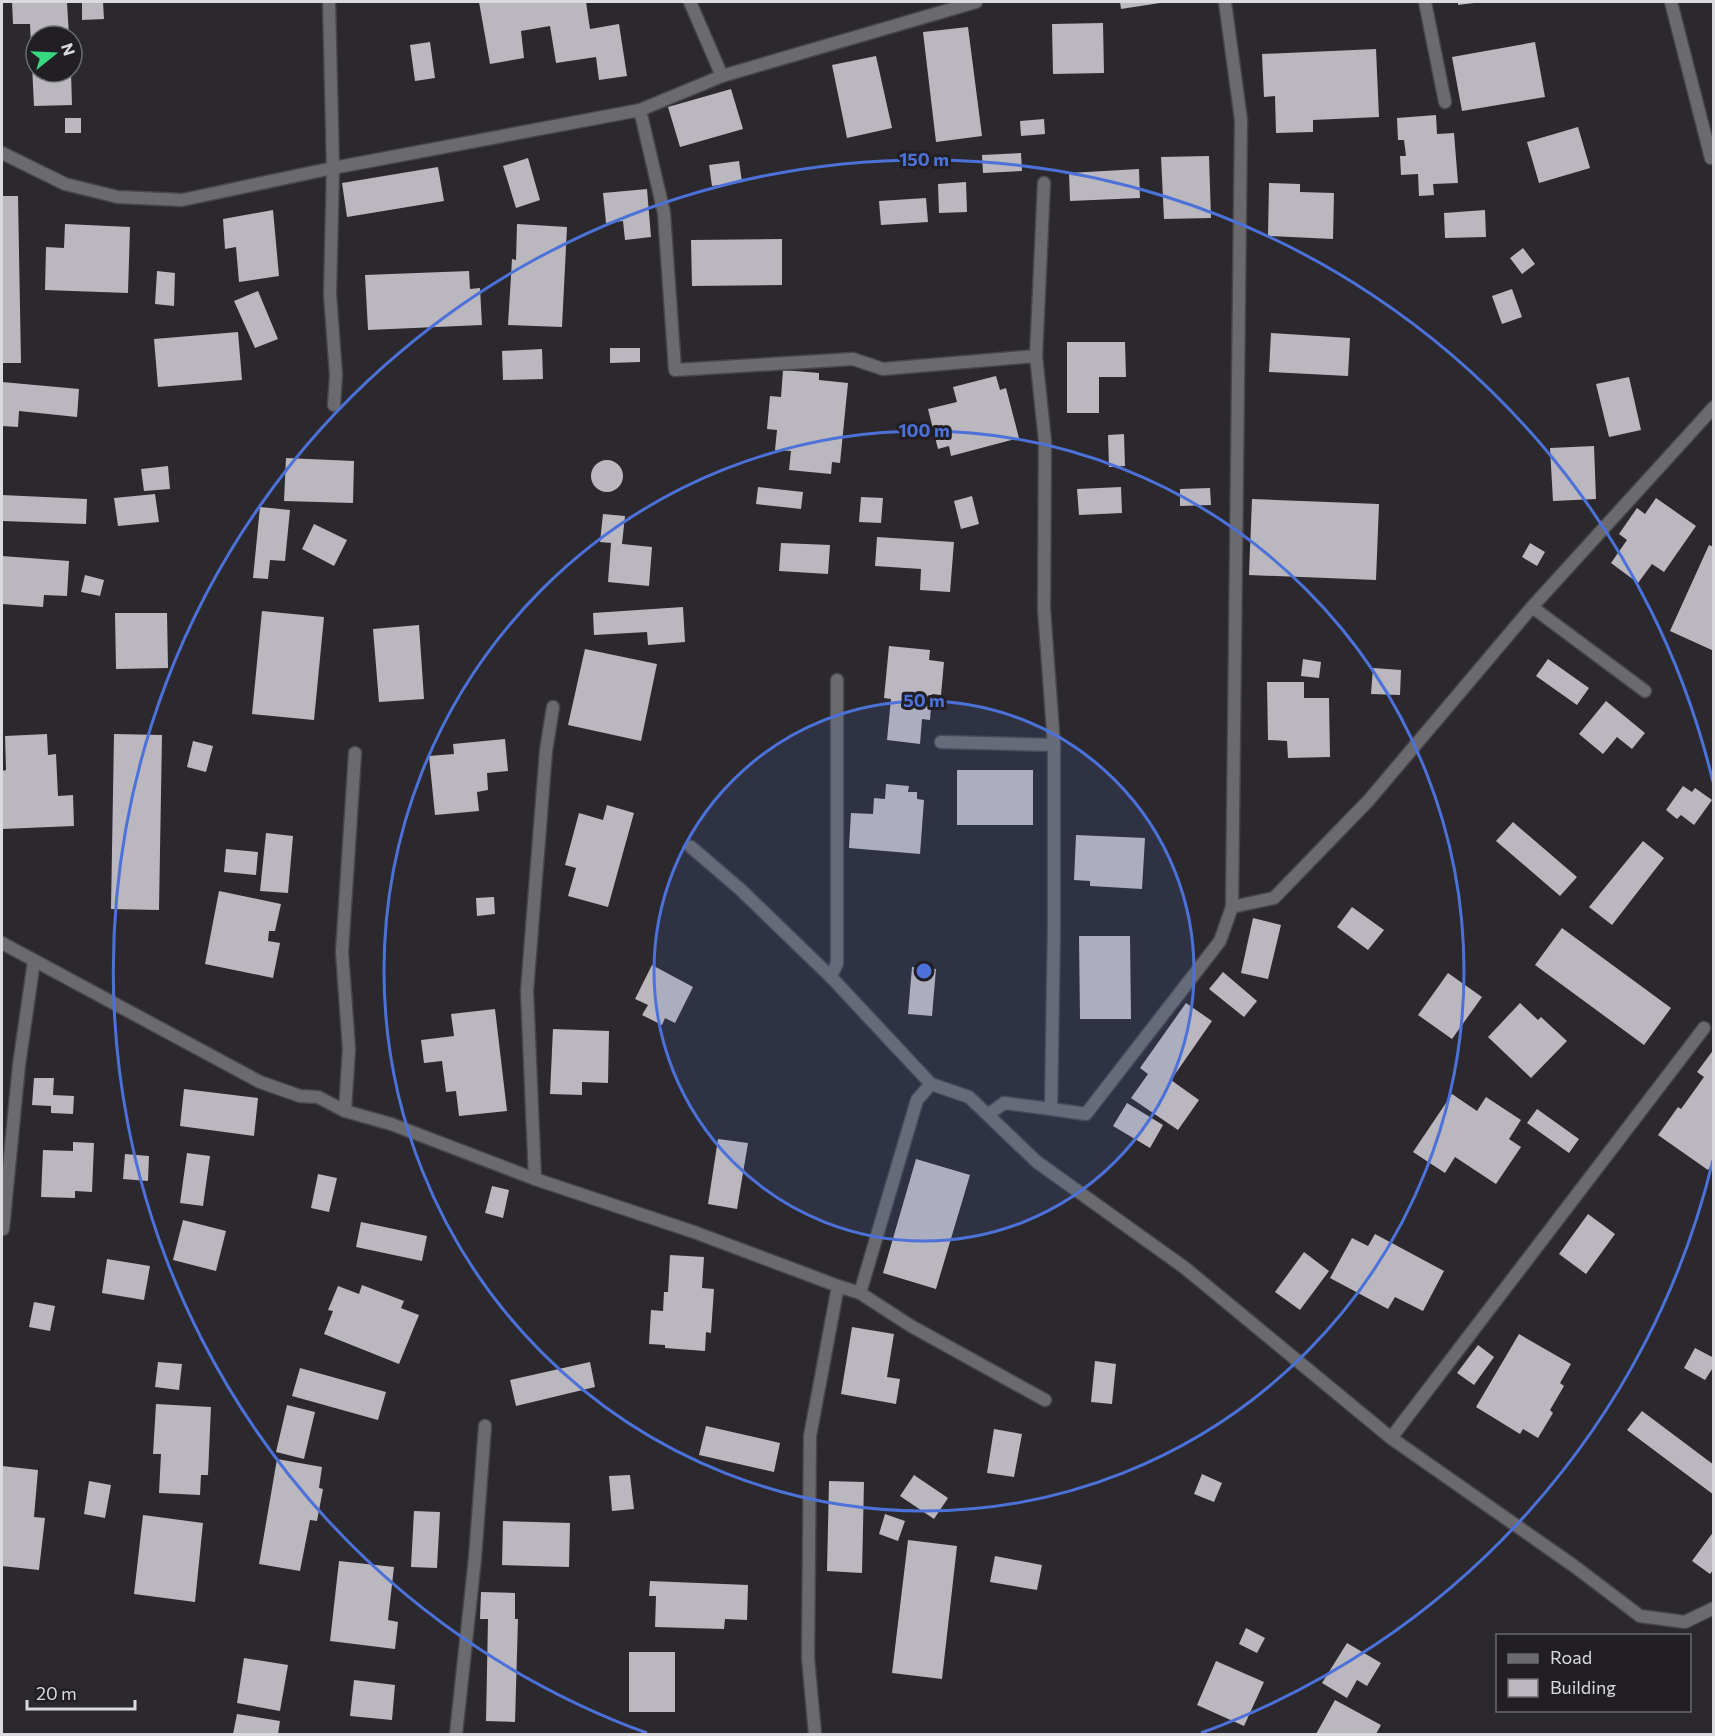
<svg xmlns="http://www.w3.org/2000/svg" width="1715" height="1736" font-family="Commissioner,sans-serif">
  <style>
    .building { fill: #bab7be }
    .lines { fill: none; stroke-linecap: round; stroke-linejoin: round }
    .service-casing { stroke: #47454a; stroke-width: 15 }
    .minor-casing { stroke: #47454a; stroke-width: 15 }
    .service { stroke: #6b6a6d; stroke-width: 12 }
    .minor { stroke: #6b6a6d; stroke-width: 12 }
    .ring { fill: none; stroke: #4c71d9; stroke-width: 3 }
    .centre { fill: #4c71d9; stroke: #211f24; stroke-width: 3 }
    .ring-label { font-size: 18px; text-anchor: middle; font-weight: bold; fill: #4c71d9; stroke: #211f24; stroke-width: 6; stroke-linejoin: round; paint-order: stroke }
  </style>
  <rect width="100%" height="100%" fill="#2b292e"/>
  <path class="building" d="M12,2H67L69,36H36V72H71L72,105L34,106L30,24H13Z
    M82,2H103L104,19L82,20Z
    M479,2H586L590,29L619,24L627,76L599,80L596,57L556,63L550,26L521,31L524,58L490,64Z
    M1120,2H1160V3L1121,9Z
    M1458,2H1474V3L1458,5Z
    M1103,23L1104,73L1053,74L1052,24Z
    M968,27L982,136L936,142L923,32Z
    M430,42L435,78L415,81L410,45Z
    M1535,42L1545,97L1462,111L1452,57Z
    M1376,49L1379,117L1313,120V132L1276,133L1275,96L1264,97L1262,54Z
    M876,56L892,128L847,138L832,65Z
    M731,89L743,129L680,147L668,107Z
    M1436,115L1437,134L1454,133L1458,183L1433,184L1434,195L1419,196L1418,174L1401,175L1400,156H1406L1404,140H1398L1397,118Z
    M65,118H81V133H65Z
    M1044,119L1045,134L1021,136L1020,121Z
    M1578,127L1590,168L1539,183L1527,142Z
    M1021,153L1022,171L983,173L982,155Z
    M1209,156L1211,218L1164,219L1161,157Z
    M528,158L540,200L516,208L503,166Z
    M739,161L742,182L712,186L709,165Z
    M438,167L444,201L347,217L342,183Z
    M1139,169L1140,198L1070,201L1069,173Z
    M966,182L967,212L939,213L938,184Z
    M1269,183L1300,184V192L1334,193L1333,239L1268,236Z
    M647,189L651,237L625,240L623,221L606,223L603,193Z
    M2,196H18L21,363H2Z
    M926,198L928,222L881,225L879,201Z
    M273,210L279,276L239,282L236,247L225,249L223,219Z
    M1485,210L1486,237L1445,238L1444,213Z
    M65,224L130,227L128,293L45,290L46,247L64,248Z
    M517,224L567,227L562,327L508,325L512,259L516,260Z
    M782,239V285L692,286L691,240Z
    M1523,248L1535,264L1522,274L1510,258Z
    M157,271L175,273L174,306L155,304Z
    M469,271L470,289L480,288L482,325L368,330L365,275Z
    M1512,289L1522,317L1502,324L1492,296Z
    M258,291L278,339L255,348L234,301Z
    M238,332L242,380L158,387L154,339Z
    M1271,333L1350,338L1348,376L1269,372Z
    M1067,342H1125L1126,377H1099V413H1067Z
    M610,348H640V362L610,363Z
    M542,349L543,379L503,380L502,351Z
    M783,370L819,373V380L848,383L840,463L832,462L831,474L789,470L791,451L775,450L777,430L767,429L770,396L781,397Z
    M996,376L1000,390L1006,388L1019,438L951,456L949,446L938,449L928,409L957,402L953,387Z
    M1629,377L1641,430L1609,437L1596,384Z
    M2,382L79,389L77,417L19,411L18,427L2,426Z
    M1124,434L1125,466L1109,467L1108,435Z
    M1594,446L1596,499L1553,501L1550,448Z
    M286,458L354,461L353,503L284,501Z
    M591 476a16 16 0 1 1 32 0a16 16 0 1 1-32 0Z
    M168,466L170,489L144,491L141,469Z
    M758,487L803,492L801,509L756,504Z
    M1121,487L1122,513L1079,515L1077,489Z
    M1210,488L1211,505L1180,506V489Z
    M155,494L159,522L118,526L114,498Z
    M2,495L87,499L86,524L2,521Z
    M972,496L979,524L961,529L954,501Z
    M861,497L883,498L881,523L859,522Z
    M1656,498L1696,526L1664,572L1652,564L1638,583L1611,563L1627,540L1619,534L1637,508L1645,514Z
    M1252,499L1379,504L1376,580L1249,575Z
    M260,507L290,510L285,561L270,560L268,579L253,578Z
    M603,514L625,516L622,544L652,547L649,586L608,582L611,543L600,542Z
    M314,524L347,540L334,566L302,549Z
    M877,537L954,542L950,592L920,590L921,569L875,566Z
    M781,543L830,545L828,574L779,571Z
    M1530,543L1545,552L1537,566L1522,557Z
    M1709,545L1714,547V651L1670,631Z
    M2,556L69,561L67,596L44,595L43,607L2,604Z
    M85,575L104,580L100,596L81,592Z
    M683,607L685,642L648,645L647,632L594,635L593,613Z
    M262,611L324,617L314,720L252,714Z
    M115,613H167L168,668L116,669Z
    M419,625L424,699L379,702L373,629Z
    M889,646L930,650L929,660L944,662L941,695L932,694L930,720L922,719L920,744L887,740L891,699L884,698Z
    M585,649L657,664L641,741L568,725Z
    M1303,659L1321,662L1319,678L1301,676Z
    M1548,659L1589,688L1577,705L1536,676Z
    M1373,668L1401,670L1400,695L1371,694Z
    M1267,682H1304V698H1329L1330,757L1288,758L1287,741L1268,740Z
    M1606,701L1645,733L1632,749L1617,737L1603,754L1579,734Z
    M47,734L48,755L56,754L58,796L73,795L74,826L2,829V771L6,770L5,736Z
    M114,734L162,735L159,910L111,909Z
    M505,739L508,771L487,773L488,790L477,792L479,811L435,815L429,756L454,754L453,744Z
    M193,741L213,746L206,772L187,767Z
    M957,770H1033V825H957Z
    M886,784L909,786L908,792H917V799L924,800L920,854L849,848L851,813L873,814L874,798L885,799Z
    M1683,786L1692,792L1695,788L1712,800L1694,825L1681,815L1677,819L1666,810Z
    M607,805L634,813L608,907L568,896L576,868L565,865L579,813L603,820Z
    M1513,822L1577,877L1560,896L1496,841Z
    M266,833L293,836L288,893L260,891Z
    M1076,835L1145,838L1142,889L1090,886V881L1074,880Z
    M1643,841L1664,858L1612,925L1589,907Z
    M226,849L258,852L256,875L224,872Z
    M219,891L281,904L275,931H269L268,941L280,943L273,978L205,964Z
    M494,897L495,914L477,916L476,898Z
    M1352,907L1384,930L1368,950L1337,927Z
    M1253,918L1281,925L1268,979L1241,973Z
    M1562,928L1671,1008L1644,1045L1535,965Z
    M1079,936H1130L1131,1019H1080Z
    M652,965L693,987L675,1023L665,1018L662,1025L642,1015L648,1005L635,999Z
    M912,967L936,969L932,1016L908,1014Z
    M1223,972L1257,1001L1244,1017L1209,989Z
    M1448,973L1482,997L1452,1039L1418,1015Z
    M1186,1003L1212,1021L1171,1080L1199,1100L1178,1130L1131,1098L1148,1074L1140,1068Z
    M1520,1003L1538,1020L1541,1017L1567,1041L1531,1078L1488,1037Z
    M495,1009L507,1111L459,1116L456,1091L446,1092L442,1061L424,1063L421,1040L454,1036L451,1014Z
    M553,1029L609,1031L608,1083L582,1082V1095L550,1094Z
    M1714,1049V1161L1708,1170L1658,1135L1678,1107L1681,1109L1704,1077L1697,1072Z
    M34,1078H54L53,1095L74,1096L73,1114L51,1113V1106L32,1105Z
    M184,1089L258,1098L254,1136L180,1126Z
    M1452,1094L1477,1111L1486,1097L1521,1120L1509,1139L1521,1147L1496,1184L1455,1157L1445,1173L1413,1152Z
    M1127,1103L1163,1125L1150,1148L1113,1126Z
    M1537,1109L1579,1139L1569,1153L1527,1123Z
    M718,1139L748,1143L737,1209L708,1204Z
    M73,1142L94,1143L92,1192L75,1191V1198L41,1197L43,1150L73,1151Z
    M187,1153L210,1156L203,1206L180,1203Z
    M125,1154L149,1156L148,1181L123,1179Z
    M916,1159L970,1175L936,1289L883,1273Z
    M318,1174L337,1178L329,1212L311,1208Z
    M492,1186L509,1190L503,1218L485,1213Z
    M1588,1214L1615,1234L1586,1274L1559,1254Z
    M183,1220L226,1231L216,1271L173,1260Z
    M361,1222L427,1236L422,1261L356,1247Z
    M1375,1234L1444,1271L1423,1311L1395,1297L1388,1309L1330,1278L1352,1238L1368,1246Z
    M1304,1252L1329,1271L1300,1310L1275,1292Z
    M670,1255L704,1257L702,1288L714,1289L711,1333L706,1332L705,1351L665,1348V1345L649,1344L651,1310L663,1311L664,1292H668Z
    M107,1259L150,1266L144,1300L102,1293Z
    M362,1285L404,1301L401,1308L419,1315L399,1364L324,1334L333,1311L328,1310L338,1286L359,1294Z
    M34,1302L55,1306L50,1331L29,1327Z
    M852,1327L894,1334L887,1377L900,1379L896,1404L841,1394Z
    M1519,1334L1571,1364L1560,1383L1564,1386L1550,1410L1553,1413L1538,1438L1523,1429L1520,1434L1476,1407Z
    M1478,1345L1494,1357L1474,1385L1457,1373Z
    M1695,1348L1714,1358V1366L1705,1380L1684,1368Z
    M1095,1361L1116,1364L1112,1404L1091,1402Z
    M158,1362L182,1364L179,1390L155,1387Z
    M590,1362L595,1387L516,1406L510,1380Z
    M300,1368L386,1392L378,1420L292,1396Z
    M156,1404L211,1407L208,1475H201L200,1495L159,1493L161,1454H153Z
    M287,1405L315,1412L304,1459L276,1452Z
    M1642,1411L1714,1465V1495L1627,1430Z
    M706,1426L780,1443L774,1472L699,1455Z
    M994,1429L1022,1434L1014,1477L987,1473Z
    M277,1459L322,1467L319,1488L323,1489L317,1521L310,1520L300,1571L259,1564Z
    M2,1466L38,1470L34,1517L45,1518L39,1570L2,1566Z
    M1202,1474L1222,1483L1214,1502L1194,1494Z
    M630,1475L634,1509L612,1511L609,1476Z
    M914,1475L948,1498L934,1519L900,1496Z
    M89,1481L111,1485L105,1518L84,1514Z
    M829,1481L864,1482L862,1573L827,1571Z
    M414,1511L440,1512L437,1568L411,1567Z
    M885,1514L905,1521L898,1541L879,1534Z
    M143,1515L203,1523L195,1602L134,1594Z
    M503,1521L570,1523L569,1567L502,1565Z
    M1714,1531V1569L1710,1574L1692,1561Z
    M908,1540L957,1546L942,1679L892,1673Z
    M995,1556L1042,1565L1037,1590L990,1582Z
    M339,1561L394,1567L388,1620L398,1622L395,1649L330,1641Z
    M650,1581L748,1585L747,1620L725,1619L724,1629L655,1627L656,1596H649Z
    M481,1592L515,1593V1619H518L515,1722L486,1721L488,1619H480Z
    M1246,1628L1265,1638L1257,1653L1239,1644Z
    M1347,1643L1381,1663L1367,1686L1357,1680L1347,1698L1322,1683Z
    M629,1652H675V1712H629Z
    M244,1658L288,1665L280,1711L237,1703Z
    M1216,1661L1264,1682L1244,1726L1197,1705Z
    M354,1680L395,1685L392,1720L350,1716Z
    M1335,1700L1381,1725L1376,1734H1316Z
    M237,1714L280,1721L278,1734H233Z"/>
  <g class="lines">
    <defs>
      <path id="service" d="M329,2L333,168L330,294L336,375L334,405
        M690,2L722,76
        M1425,2L1445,102
        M1671,2L1711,158H1714
        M640,110L664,213L675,370L853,359L883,369L1036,356
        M1532,607L1645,691
        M941,742L1054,745
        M1232,907L1274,898L1369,800L1532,607L1714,407
        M831,977L837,963V680
        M345,1111L349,1049L342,952L355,753
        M1037,1162L1185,1268L1391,1438L1574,1566L1640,1616L1685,1622L1714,1608
        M535,1179L527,991L546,751L553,707
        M3,1229L19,1065L34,961
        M860,1293L911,1326L1045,1400
        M1391,1438L1704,1028
        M456,1734L475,1558L485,1426"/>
      <path id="minor" d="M2,153L65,184L118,197L182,200L333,168L640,110L722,76L976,2
        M691,847L741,890L831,977L931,1084L969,1097L1037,1162
        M2,943L260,1082L300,1096L318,1097L345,1111L391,1124L535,1179L694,1232L838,1286L810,1436L808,1658L815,1734
        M1051,1109L1086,1114L1220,941L1232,907L1241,120L1225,2
        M989,1114L1004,1103L1051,1109L1054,926V745L1044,609L1045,441L1036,356L1044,183
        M838,1286L860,1293L917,1100L931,1084"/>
    </defs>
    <use href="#service" class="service-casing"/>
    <use href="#minor" class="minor-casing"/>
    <use href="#service" class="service"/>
    <use href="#minor" class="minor"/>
  </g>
  <circle cx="924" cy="971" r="270" fill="#4c71d9" fill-opacity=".12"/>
  <g class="ring">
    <circle cx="924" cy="971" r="270"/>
    <circle cx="924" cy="971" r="540"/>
    <path d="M1713 1160A811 811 0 0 1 1201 1733M647 1733A811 811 0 1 1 1713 782"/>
  </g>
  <circle cx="924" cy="971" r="9" class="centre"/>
  <g class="ring-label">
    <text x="924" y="166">150 m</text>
    <text x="924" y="437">100 m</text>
    <text x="924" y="707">50 m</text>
  </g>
  <rect width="1715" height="1736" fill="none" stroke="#dbdadd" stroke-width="6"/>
  <rect x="1496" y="1634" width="195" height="78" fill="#211f24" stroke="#6b6a6e" stroke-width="1.5"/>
  <rect x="1508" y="1654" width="30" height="9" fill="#6b6a6d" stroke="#6b6a6e" stroke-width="1.5"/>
  <text x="1550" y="1664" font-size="18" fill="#dbdadd">Road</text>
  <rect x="1508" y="1679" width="30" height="18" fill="#bab7be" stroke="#6b6a6e" stroke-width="1.5"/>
  <text x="1550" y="1694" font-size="18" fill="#dbdadd">Building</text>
  <g transform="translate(54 54) rotate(72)"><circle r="28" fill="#211f24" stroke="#6b6a6e" stroke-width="1.5"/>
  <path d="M0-4.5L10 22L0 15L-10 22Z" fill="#38d880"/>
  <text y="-9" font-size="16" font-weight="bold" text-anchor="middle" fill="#dbdadd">N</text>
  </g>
  <path d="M27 1700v9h108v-9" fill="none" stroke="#dbdadd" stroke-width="3"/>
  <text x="36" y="1700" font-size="18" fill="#dbdadd" stroke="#211f24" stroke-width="4.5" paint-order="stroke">20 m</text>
</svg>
